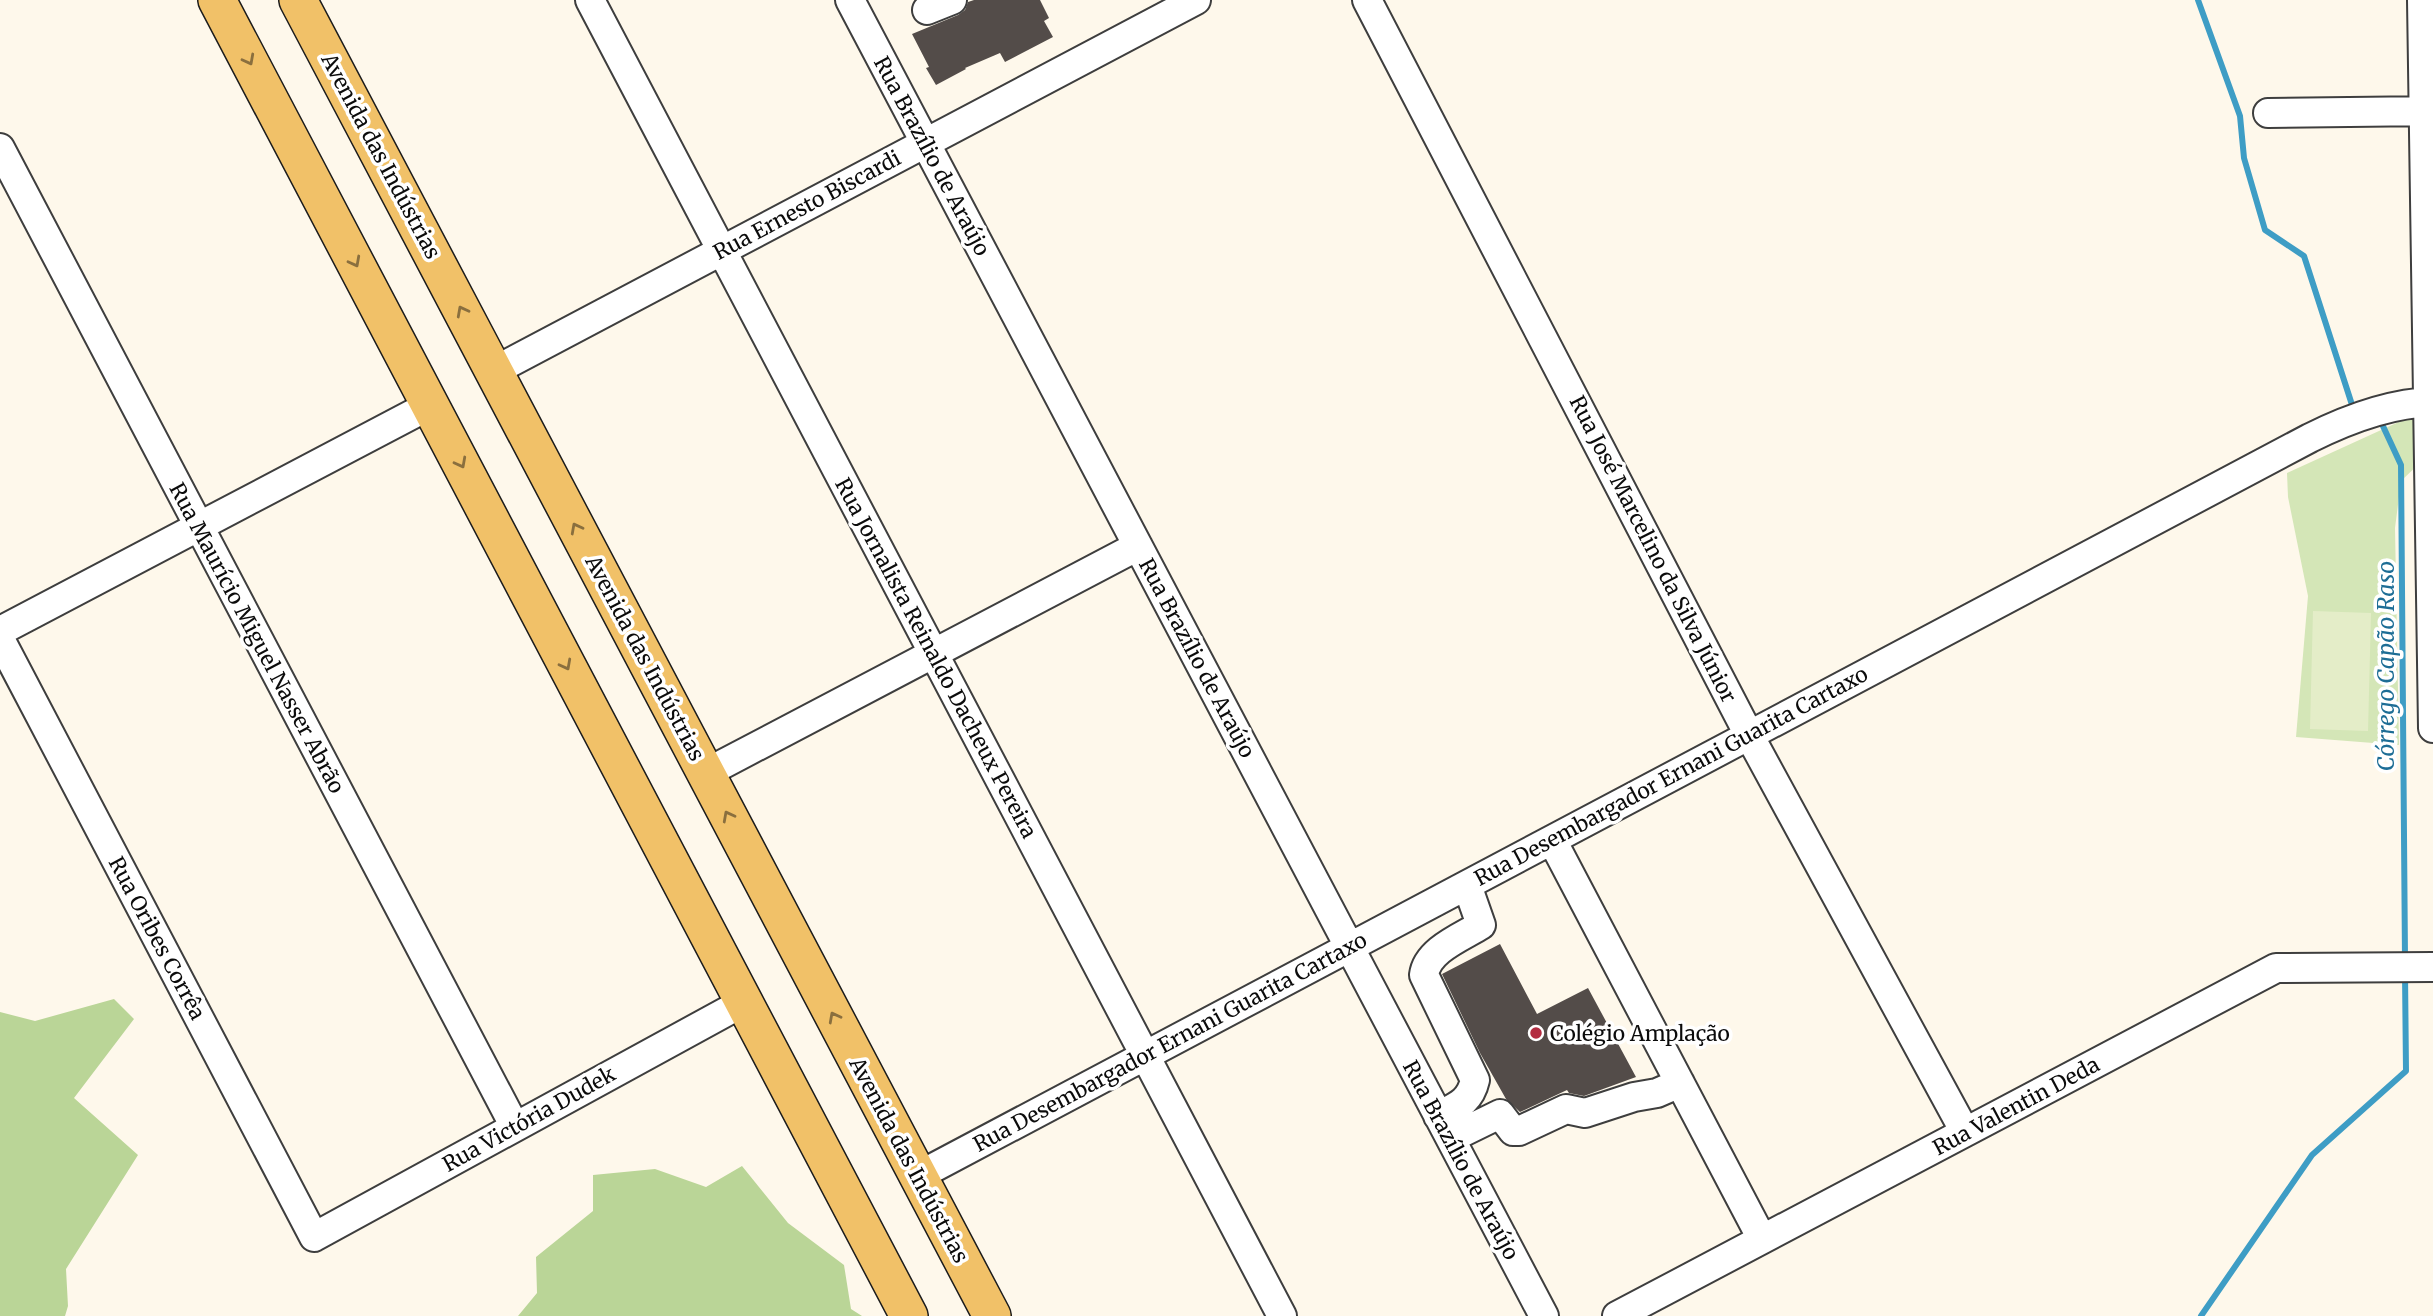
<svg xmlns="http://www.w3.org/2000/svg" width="2433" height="1316" font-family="Merriweather,serif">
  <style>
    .green { fill: #d4e6b7 }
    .forest { fill: #bad597 }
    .pitch { fill: #e4edc8 }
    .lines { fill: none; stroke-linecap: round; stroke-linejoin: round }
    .stream { stroke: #3e9dc5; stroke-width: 6 }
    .building { fill: #534c49 }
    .minor-casing { stroke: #3e3e3e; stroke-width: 32 }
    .major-casing { stroke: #1c1c1c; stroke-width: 40 }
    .minor { stroke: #fff; stroke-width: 28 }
    .major { stroke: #f1c168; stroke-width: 37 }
    .oneway { stroke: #8a6f3e }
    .poi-dot { fill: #b32c40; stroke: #fff; stroke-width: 2.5 }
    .labels { text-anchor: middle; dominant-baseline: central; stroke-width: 7; stroke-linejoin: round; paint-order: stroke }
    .street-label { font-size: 21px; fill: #0b0b0b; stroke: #fff }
    .poi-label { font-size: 21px; fill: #0b0b0b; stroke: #fff; text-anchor: start }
    .water-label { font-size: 23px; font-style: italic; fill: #1d6d95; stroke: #fff }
  </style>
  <rect width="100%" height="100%" fill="#fef8eb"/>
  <path class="green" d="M2414,415L2426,457L2401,481L2395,528L2399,745L2296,737L2308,596L2288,497L2287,473Z"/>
  <path class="forest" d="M114,999L134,1019L74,1098L138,1155L66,1269L68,1306L65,1316H0V1012L35,1021Z
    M742,1166L788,1223L844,1265L851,1309L862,1316H518L537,1293L536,1257L593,1211V1175L655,1169L706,1187Z"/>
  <path class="pitch" d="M2313,611L2371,613L2368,731L2310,729Z"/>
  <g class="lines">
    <path class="stream" d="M2198,0L2240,116L2244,158L2265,230L2304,256L2354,411
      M2376,421L2382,424L2401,465L2405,959
      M2201,1316L2312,1155L2406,1071L2405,973"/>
  </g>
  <path class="building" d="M974,0H1040L1049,18L1044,21L1053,37L1005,62L1000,53L965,68L966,69L936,85L926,68L929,67L912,34L958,15L965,10L968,2Z
    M1500,944L1537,1014L1588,988L1636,1077L1584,1096L1569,1093L1567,1090L1520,1112L1506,1099L1480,1053L1442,974Z"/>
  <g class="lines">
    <defs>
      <path id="minor" d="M590,0L1282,1316
        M850,0L1544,1316
        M1367,0L1749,735L1965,1132
        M2422,0L2433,728
        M927,10L952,0
        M2268,113L2433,111
        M0,148L515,1127
        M494,371L1196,0
        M0,631L430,405
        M0,639L314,1237L744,1002
        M706,773L1138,546
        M1552,840L1762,1239
        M1438,1116C1457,1106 1470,1102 1475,1080L1424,975C1427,950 1462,937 1481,925L1467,885
        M1451,1138L1500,1114L1513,1131H1519L1566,1109L1585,1113L1634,1097L1657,1093L1680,1083
        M918,1176L2310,438C2348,419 2390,403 2433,402
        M1617,1316L2276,968L2433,967"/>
      <path id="major" d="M217,0L909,1316
        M298,0L992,1316"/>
    </defs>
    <use href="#minor" class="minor-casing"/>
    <use href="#major" class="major-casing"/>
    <use href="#minor" class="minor"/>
    <use href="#major" class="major"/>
  </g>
  <defs><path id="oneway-chevron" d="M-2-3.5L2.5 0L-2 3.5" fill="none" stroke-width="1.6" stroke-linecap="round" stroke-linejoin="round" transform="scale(1.75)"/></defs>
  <g class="oneway">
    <use href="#oneway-chevron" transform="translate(249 60) rotate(62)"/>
    <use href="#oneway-chevron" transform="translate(355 262) rotate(62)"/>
    <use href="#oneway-chevron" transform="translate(462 311) rotate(-118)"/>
    <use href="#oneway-chevron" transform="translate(461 463) rotate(62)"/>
    <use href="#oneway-chevron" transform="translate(576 528) rotate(-118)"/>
    <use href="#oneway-chevron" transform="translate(566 665) rotate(62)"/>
    <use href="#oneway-chevron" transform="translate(728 816) rotate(-118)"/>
    <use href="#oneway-chevron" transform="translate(834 1017) rotate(-118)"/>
  </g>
  <circle class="poi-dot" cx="1536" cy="1033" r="7"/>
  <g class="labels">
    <g class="street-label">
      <text transform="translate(381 156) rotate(62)">Avenida das Indústrias</text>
      <text transform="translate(932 156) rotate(62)">Rua Brazílio de Araújo</text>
      <text transform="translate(807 205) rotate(-28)">Rua Ernesto Biscardi</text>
      <text transform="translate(1653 549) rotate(63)">Rua José Marcelino da Silva Júnior</text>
      <text transform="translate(257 638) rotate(62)">Rua Maurício Miguel Nasser Abrão</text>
      <text transform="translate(645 658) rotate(62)">Avenida das Indústrias</text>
      <text transform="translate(936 658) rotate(62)">Rua Jornalista Reinaldo Dacheux Pereira</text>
      <text transform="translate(1197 658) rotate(62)">Rua Brazílio de Araújo</text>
      <text transform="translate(1671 776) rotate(-28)">Rua Desembargador Ernani Guarita Cartaxo</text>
      <text transform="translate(157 938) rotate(62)">Rua Oribes Corrêa</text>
      <text transform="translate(1170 1042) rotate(-28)">Rua Desembargador Ernani Guarita Cartaxo</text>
      <text transform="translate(2016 1106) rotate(-28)">Rua Valentin Deda</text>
      <text transform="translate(529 1119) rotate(-29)">Rua Victória Dudek</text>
      <text transform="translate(909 1160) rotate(62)">Avenida das Indústrias</text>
      <text transform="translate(1461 1160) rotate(62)">Rua Brazílio de Araújo</text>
    </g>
    <g class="poi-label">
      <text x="1550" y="1033">Colégio Amplação</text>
    </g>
    <g class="water-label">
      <text transform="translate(2385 666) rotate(-90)">Córrego Capão Raso</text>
    </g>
  </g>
</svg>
